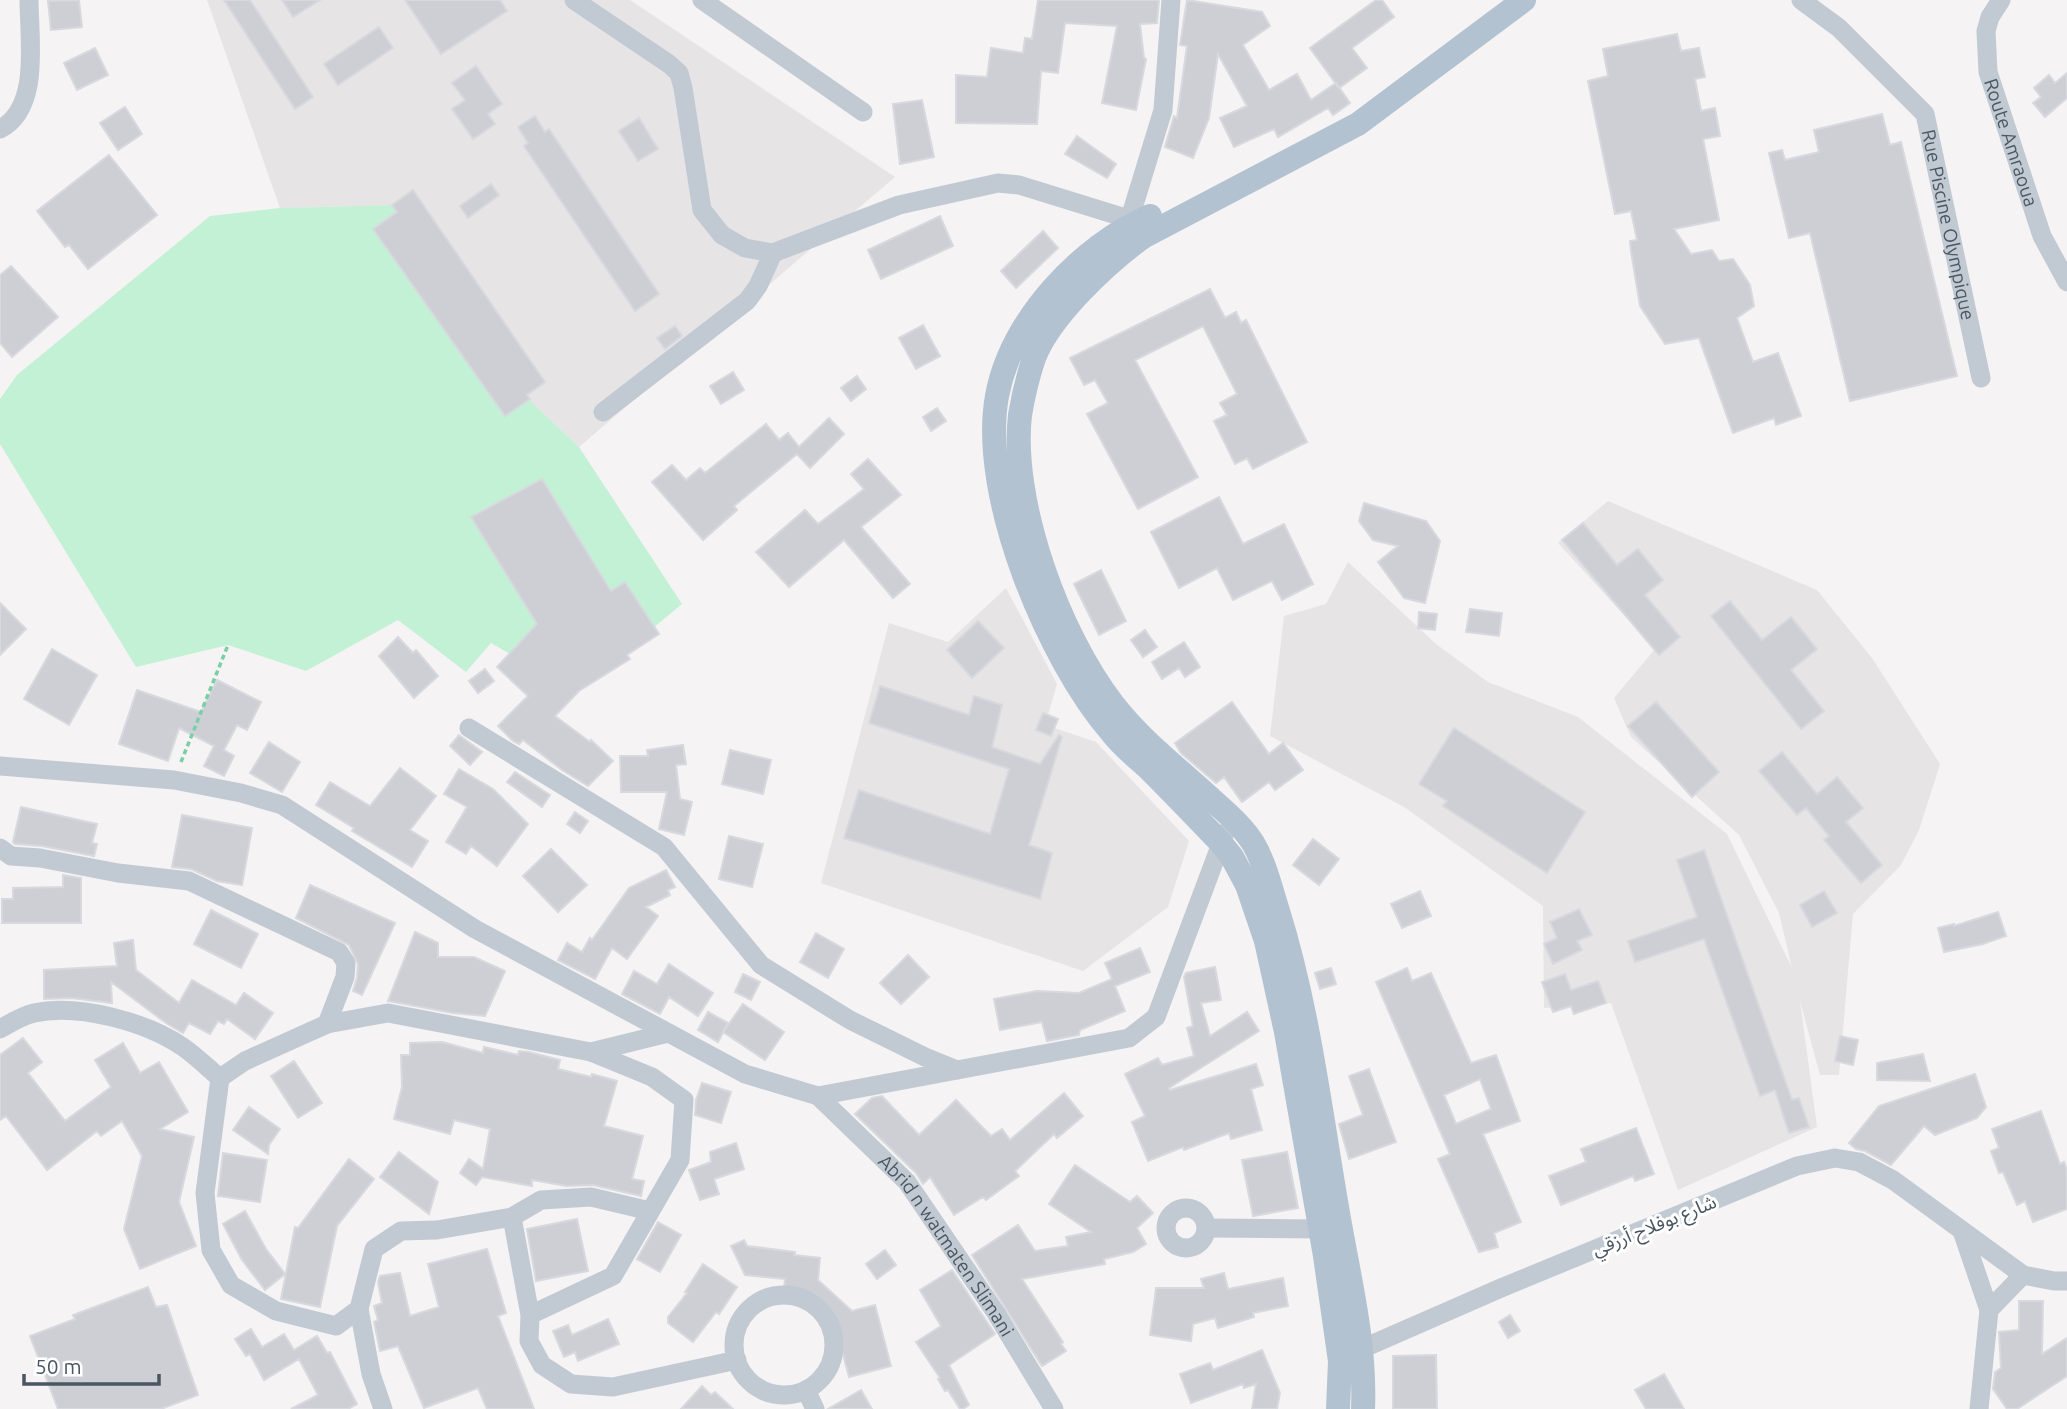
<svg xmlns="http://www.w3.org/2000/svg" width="2067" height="1409" font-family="Ubuntu,'Noto Sans Arabic',sans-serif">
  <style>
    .education { fill: #e6e4e5 }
    .garden { fill: #c3f1d5 }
    .building { fill: #cdcfd5; stroke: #d7d9de; stroke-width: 2; fill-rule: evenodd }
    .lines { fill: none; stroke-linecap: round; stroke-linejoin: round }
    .path { stroke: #7ad0a6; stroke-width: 3.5; stroke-dasharray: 5 3.5; stroke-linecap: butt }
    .minor { stroke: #c1cad2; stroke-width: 19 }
    .major { stroke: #b3c2d1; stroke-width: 24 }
    .labels { text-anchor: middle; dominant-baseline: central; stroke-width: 6; stroke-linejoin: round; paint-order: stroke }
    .street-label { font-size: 19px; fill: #4a5661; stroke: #fff }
  </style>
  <rect width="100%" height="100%" fill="#f5f3f3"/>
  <path class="education" d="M207,0H630L895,177L579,447L525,396L392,205L280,208Z
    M1608,501L1817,590L1872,658L1940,764L1919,830L1901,865L1853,914L1839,1075H1820L1800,1001L1817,1127L1678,1190L1611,1003L1544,1008L1543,906L1404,807L1270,736L1284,616L1326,604L1348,562L1436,644L1488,682L1578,717L1727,834L1792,968L1779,913L1739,835L1631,737L1614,698L1655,649L1558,543Z
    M1006,588L1057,684L1045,725L1096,742L1189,841L1168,907L1083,971L821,883L889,623L948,642Z"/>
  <path class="garden" d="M392,205L525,396L579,447L682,604L576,692L491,643L466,672L398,620L306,671L228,645L136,667L0,444V399L17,375L210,216L280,208Z"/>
  <path class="building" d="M79,0L82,27L51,30L48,1Z
    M224,0H250L313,97L295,109Z
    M282,0H320L293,17Z
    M405,0H500L507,11L441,54Z
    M1038,0H1159L1157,23L1140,24L1144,58L1146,59L1136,110L1102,103L1117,26L1065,23L1058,73L1041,71L1037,124L956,123V75L987,77L991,48L1023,53L1025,38L1032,39Z
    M1187,0L1262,12L1270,26L1243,45L1269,90L1297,74L1311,100L1336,83L1350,103L1333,115L1328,108L1278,137L1274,129L1234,147L1220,118L1247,106L1218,54L1209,118L1193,158L1165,147L1174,116L1177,118L1187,46L1180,45Z
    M1376,0H1382L1394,17L1352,48L1367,68L1339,88L1310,48Z
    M379,27L393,48L338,85L324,64Z
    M1677,34L1681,51L1699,48L1705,77L1695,79L1701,111L1715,108L1720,136L1703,139L1719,220L1674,229L1691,254L1712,250L1719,261L1733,259L1750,285L1754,306L1737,318L1753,362L1778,353L1801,416L1776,425L1774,418L1733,433L1699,338L1665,344L1640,306L1631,251L1630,241L1637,240L1631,211L1615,214L1588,81L1608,76L1603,49Z
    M95,48L108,75L77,90L64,63Z
    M476,66L502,104L488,114L495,124L473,139L452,109L465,100L452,83Z
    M2067,73V98L2045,117L2033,103L2041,97L2034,88L2049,75L2055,83Z
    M922,100L934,157L900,164L893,104Z
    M125,107L142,134L118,150L100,123Z
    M1882,114L1890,145L1901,142L1957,376L1850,401L1810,233L1789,238L1769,153L1782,150L1785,160L1819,152L1814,130Z
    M535,116L545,132L549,129L659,294L635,311L524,146L528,143L518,127Z
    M639,118L658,149L638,161L619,131Z
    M1077,136L1116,164L1107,178L1065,154Z
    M109,155L157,215L88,269L69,245L65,247L37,211Z
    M491,184L499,195L468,218L460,206Z
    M413,190L545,382L527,395L530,399L505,416L373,229L397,212L392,205Z
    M940,216L953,246L881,279L868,250Z
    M1043,231L1058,248L1016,288L1001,271Z
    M11,266L58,317L12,357L0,343V275Z
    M1210,289L1225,318L1236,312L1241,323L1246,320L1307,442L1253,469L1247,458L1235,464L1214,421L1227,415L1220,403L1237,394L1203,326L1135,360L1198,477L1138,509L1087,414L1108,403L1095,380L1084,385L1070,358Z
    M923,325L940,356L916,369L899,338Z
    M675,326L682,336L665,349L657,338Z
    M733,372L744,390L721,404L710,386Z
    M857,376L866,389L851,401L841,388Z
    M937,408L946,421L931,431L923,417Z
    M829,418L844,434L810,468L797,454L734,506L737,510L703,540L652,482L672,465L686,480L700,468L705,473L766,424L779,440L788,433L799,447Z
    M868,459L901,495L861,527L910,584L893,598L844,540L789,587L756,552L805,510L818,524L864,489L851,474Z
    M542,479L611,591L625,582L659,634L627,655L630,659L579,691L555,716L590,742L591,740L613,761L588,786L562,770L523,740L519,744L513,741L498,726L528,696L497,667L537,624L471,517Z
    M1219,497L1243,544L1284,524L1313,584L1282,600L1272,581L1233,600L1217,568L1179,588L1151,532Z
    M1364,503L1426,521L1440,541L1425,603L1404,598L1378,562L1398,546L1373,540L1359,521Z
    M1583,523L1617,565L1638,549L1663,580L1645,595L1680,637L1659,655L1562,540Z
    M1101,570L1126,621L1099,635L1074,584Z
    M1730,601L1762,640L1791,617L1817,649L1791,670L1824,711L1801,729L1711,616Z
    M0,603L26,629L0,655Z
    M1470,609L1502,613L1499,636L1466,632Z
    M1419,612L1437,614L1435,630L1418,628Z
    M978,621L1004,648L972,678L947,650Z
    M1145,630L1157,647L1143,657L1131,640Z
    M398,637L413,653L416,650L438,676L414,698L379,656Z
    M1184,642L1200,667L1185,677L1179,668L1162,679L1152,662Z
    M52,649L97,675L69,725L24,699Z
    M485,669L494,681L478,693L469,681Z
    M217,680L261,702L247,730L237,725L224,750L234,756L224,776L204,766L214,746L179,728L168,761L119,744L137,690L201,712Z
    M880,686L969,715L974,696L1002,705L992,747L1040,764L1059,735L1062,737L1029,845L1052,853L1040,899L844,838L859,790L990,834L1009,769L869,723Z
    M1232,702L1269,754L1283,743L1303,770L1275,790L1269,782L1242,802L1224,777L1216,783L1181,753L1175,743Z
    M1656,702L1719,772L1692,797L1628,726Z
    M1043,713L1058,719L1051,736L1036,730Z
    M1454,728L1585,812L1547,873L1443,806L1447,801L1419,784Z
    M459,735L482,752L470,765L450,746Z
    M269,742L300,762L282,792L250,773Z
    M683,745L686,764L676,765L680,799L692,802L684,835L659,829L667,792H621L620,756H648L647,750Z
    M730,750L771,760L763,794L722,784Z
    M1782,752L1817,794L1837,777L1863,808L1846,822L1882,865L1861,883L1824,840L1829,836L1806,808L1797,815L1759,771Z
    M400,768L436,796L410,830L428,841L412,867L352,831L354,828L316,805L330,782L370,806Z
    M459,769L493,789L528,824L497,866L471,846L466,854L446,842L467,807L444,794Z
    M515,772L550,795L542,807L507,782Z
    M21,807L97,824L92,843L97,844L94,856L42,846L15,844L13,842Z
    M575,812L588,821L580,833L567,824Z
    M182,815L252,828L242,885L217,881L191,869L172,867Z
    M729,836L763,844L752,887L719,879Z
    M1313,839L1339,859L1319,885L1293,865Z
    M551,849L587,885L558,912L523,876Z
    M1704,850L1792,1100L1799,1098L1809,1127L1789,1133L1775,1090L1760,1096L1704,939L1635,962L1628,941L1697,917L1677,860Z
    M666,870L675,887L668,890L670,895L646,907L658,916L627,959L612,948L595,979L558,960L567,943L582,952L590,938L592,940L629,888Z
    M63,875L81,878V923H2V899H13V888L63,887Z
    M310,885L395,923L362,995L353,991L357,978L358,964L349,945L296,918Z
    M1420,891L1431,916L1402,928L1391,904Z
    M1824,891L1837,913L1812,927L1800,905Z
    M1579,909L1592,935L1577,941L1582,950L1553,964L1544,944L1557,938L1550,922Z
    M211,910L258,934L241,968L194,944Z
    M1998,912L2006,936L1983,944L1944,952L1938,928L1954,924V926Z
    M415,932L438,943V957H474L505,971L485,1016L453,1013L388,1001Z
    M816,933L844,949L828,978L800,962Z
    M133,940L136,970L179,1003L192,980L236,1005L244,993L273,1013L255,1039L227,1019L224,1024L218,1021L210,1034L189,1023L183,1033L166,1023L111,982L112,1003L72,998L44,999V970L117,966L114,943Z
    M1140,948L1150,972L1115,986L1125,1011L1080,1030L1079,1035L1047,1041L1042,1022L1000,1030L994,999L1037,991L1079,993L1112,979L1105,963Z
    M908,955L929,977L901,1004L880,983Z
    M669,964L713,993L698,1016L669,997L660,1014L622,994L634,971L657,984Z
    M1215,967L1221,1000L1201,1003L1210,1036L1247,1012L1259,1031L1169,1088L1170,1090L1256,1064L1263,1085L1251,1089L1262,1130L1231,1139L1229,1133L1184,1150L1183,1147L1148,1161L1132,1122L1145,1116L1125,1074L1158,1058L1162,1065L1194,1056L1187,1028L1193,1026L1184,977L1186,973Z
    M1331,968L1336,984L1320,989L1315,973Z
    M1407,968L1412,981L1431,973L1471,1063L1496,1055L1520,1121L1483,1134L1521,1222L1494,1233L1498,1247L1479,1252L1438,1159L1450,1154L1376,982ZM1480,1079L1491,1109L1456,1124L1444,1095Z
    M743,974L760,982L751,1000L735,992Z
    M1565,974L1571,990L1598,981L1606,1003L1574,1014L1571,1006L1553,1012L1542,982Z
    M743,1004L784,1032L765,1060L723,1032Z
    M708,1012L728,1023L718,1042L698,1030Z
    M1840,1036L1858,1040L1853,1065L1835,1061Z
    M23,1038L42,1062L28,1073L65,1121L111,1087L95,1060L123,1043L140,1073L159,1062L188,1112L160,1129L194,1137L179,1202L196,1246L140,1269L124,1229L142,1156L122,1121L101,1136L97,1131L47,1170L6,1116L0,1120V1055Z
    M442,1042L483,1053L484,1047L518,1055L519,1051L529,1052L560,1060L558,1069L591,1077L592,1074L617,1081L604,1126L643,1136L632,1179L644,1181L641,1196L593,1185L567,1186L532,1180V1186L482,1177L476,1185L460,1173L469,1159L483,1169L490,1129L454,1120L450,1134L394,1119L402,1087L401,1055H410V1043Z
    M1923,1054L1930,1081L1877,1080V1063Z
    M294,1061L322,1103L298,1118L271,1076Z
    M1369,1069L1396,1142L1349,1159L1339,1124L1363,1115L1349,1076Z
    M1975,1074L1986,1107L1977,1118L1935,1135L1924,1126L1891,1165L1865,1151L1856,1149L1849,1143L1879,1106Z
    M702,1083L731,1092L721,1123L695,1115L696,1100Z
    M1064,1093L1083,1116L1057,1138L1054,1134L1015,1171L1019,1176L986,1200L983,1197L954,1215L930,1177L923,1184L916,1173L855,1114L872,1098L882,1096L919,1135L956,1100L991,1136L1002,1129L1010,1140Z
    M249,1107L280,1129L269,1145L268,1154L233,1130Z
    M2041,1111L2060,1164L2064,1162L2067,1170V1209L2033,1222L2025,1201L2017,1205L2003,1172L1999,1173L1991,1151L1999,1148L1992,1129Z
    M1636,1128L1654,1174L1635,1181L1633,1176L1561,1205L1549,1176L1586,1162L1581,1149Z
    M736,1143L744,1169L714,1179L719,1194L700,1200L689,1170L711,1162L710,1152Z
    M399,1152L438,1182L429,1214L380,1177Z
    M1287,1152L1298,1208L1253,1216L1242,1160Z
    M223,1153L267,1160L260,1202L218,1196Z
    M349,1159L374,1179L337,1226L320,1307L281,1299L295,1227L298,1228Z
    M1075,1165L1130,1202L1137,1196L1153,1213L1137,1228L1146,1244L1133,1252L1104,1259L1105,1264L1022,1279L1063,1342L1061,1344L1066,1351L1042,1366L972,1255L1018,1225L1035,1251L1068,1246L1066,1237L1091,1232L1049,1204Z
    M245,1211L266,1249L285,1274L265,1290L242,1260L223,1224Z
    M577,1219L588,1271L536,1281L527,1229Z
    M658,1222L681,1235L660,1272L637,1259Z
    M744,1240L747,1246L795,1252L794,1255L820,1258L818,1280L852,1311L875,1305L891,1366L849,1377L832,1312L810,1293L784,1290L785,1279L745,1275L731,1246Z
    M487,1249L506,1313L498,1316L534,1409H487L478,1388L424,1408L398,1346L380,1351L374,1322L378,1320L374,1306L382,1303L378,1282L380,1276L400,1273L410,1316L439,1307L428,1264Z
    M885,1250L896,1265L877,1279L866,1264Z
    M703,1264L737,1287L719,1314L716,1312L693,1342L668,1323V1317L687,1293L685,1292Z
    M952,1270L995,1334L949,1365L969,1405L963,1409H960L948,1390L945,1391L938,1379L940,1378L916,1342L941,1326L920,1290Z
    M1224,1273L1228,1289L1283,1278L1288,1306L1253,1313L1254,1317L1218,1328L1215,1318L1193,1324L1191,1341L1150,1335L1156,1288H1204L1201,1279Z
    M148,1287L156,1307L167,1305L198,1395L161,1409H58L30,1336L75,1319L73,1315Z
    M2019,1301H2043L2042,1354L2067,1338V1376L2017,1409H2007L1993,1389L1995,1372L2001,1368L1999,1332L2019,1330Z
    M1510,1315L1520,1331L1508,1338L1499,1322Z
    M608,1319L619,1344L578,1361L575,1352L564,1357L553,1331L568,1325L572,1335Z
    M251,1329L262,1347L284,1334L294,1350L317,1336L327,1353L330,1352L357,1404L348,1409H291L318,1395L299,1359L264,1380L250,1354L246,1356L235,1339Z
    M1262,1350L1280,1393L1277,1409H1252L1256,1384L1244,1388L1243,1384L1191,1403L1180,1374L1210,1363L1213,1370Z
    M1436,1355L1437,1409H1393V1356Z
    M1664,1374L1684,1409H1646L1635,1390Z
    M702,1386L711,1395L715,1392L733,1409H681Z
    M861,1390L872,1409H828Z"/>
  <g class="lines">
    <path class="path" d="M181,762L228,645"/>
    <g class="minor">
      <path d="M574,0L669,64L679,73L683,88L702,210L722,235L745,248L773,253L899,205L998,183L1019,185L1129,219"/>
      <path d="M702,0L863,112"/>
      <path id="s1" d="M1801,0L1839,28L1925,114L1981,378"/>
      <path id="s2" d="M2001,0L1990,17L1986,31L1988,72L2042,236L2067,282"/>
      <path d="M0,129C41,108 29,39 29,0"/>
      <path d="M1126,231L1163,110L1171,0"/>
      <path d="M603,412L747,301L758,286L773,253"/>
      <path d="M469,728L664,847L761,965L850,1020L925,1057L957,1070"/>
      <path d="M0,766L174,780L241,793L282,805L475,929L745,1074L818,1096L1129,1038L1156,1017L1225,833"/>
      <path d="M0,848L11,856L40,858L118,873L189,881L339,952L346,963L345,977L327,1024"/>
      <path d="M0,1029C11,1023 21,1016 34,1013C78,1003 146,1022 183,1047C196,1056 208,1068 220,1078"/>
      <path d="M591,1052L668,1033"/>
      <path id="s3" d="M818,1096L907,1182L996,1313L1054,1409"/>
      <circle cx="1186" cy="1228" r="20"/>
      <path d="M512,1217L541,1200L591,1197L650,1211"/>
      <path d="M1207,1228L1320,1229"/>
      <path d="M1962,1231L1989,1310L2023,1275"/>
      <circle cx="784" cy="1345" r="50"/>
      <path d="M359,1309L371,1374L383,1409"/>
      <path d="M530,1315L613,1276L680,1160L684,1100L652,1077L591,1052L388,1013L327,1024L245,1061L220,1078L205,1193L211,1250L231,1285L276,1311L336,1326L359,1309L374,1249L401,1231L437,1230L512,1217L530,1315L529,1341L542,1365L571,1384L613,1387L737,1360"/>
      <path d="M1350,1354L1501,1288L1797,1166L1835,1158L1859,1162L1893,1180L2023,1275L2054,1281H2067"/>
      <path d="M806,1390L815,1409"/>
      <path d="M1979,1409L1989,1310"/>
    </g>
    <path class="major" d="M1150,216C1081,246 1011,320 997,396C979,495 1048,659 1112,733C1123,747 1137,758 1150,770C1174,794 1197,818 1220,842L1232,857L1247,885L1266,941L1286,1032L1325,1256L1340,1361L1338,1409
      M1363,1409C1366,1341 1348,1274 1337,1207C1320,1108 1308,1007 1278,911C1271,889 1265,863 1253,843C1242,825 1223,810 1208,796C1175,766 1140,739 1113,704C1060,636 1010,503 1020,415C1023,397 1028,376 1034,358C1050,316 1107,263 1143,237L1358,124L1524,0"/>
  </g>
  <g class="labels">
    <g class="street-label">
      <text stroke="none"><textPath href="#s2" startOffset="150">Route Amraoua</textPath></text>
      <text stroke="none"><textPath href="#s1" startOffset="282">Rue Piscine Olympique</textPath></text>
      <text transform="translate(1654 1225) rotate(-22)">شارع بوفلاح أرزقي</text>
      <text stroke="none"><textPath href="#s3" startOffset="198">Abrid n watmaten Slimani</textPath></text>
    </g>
  </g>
  <path d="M24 1374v10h135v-10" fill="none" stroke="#4a5661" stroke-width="3.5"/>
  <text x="35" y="1374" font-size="21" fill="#4a5661" stroke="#ffffff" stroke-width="5" paint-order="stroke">50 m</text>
</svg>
